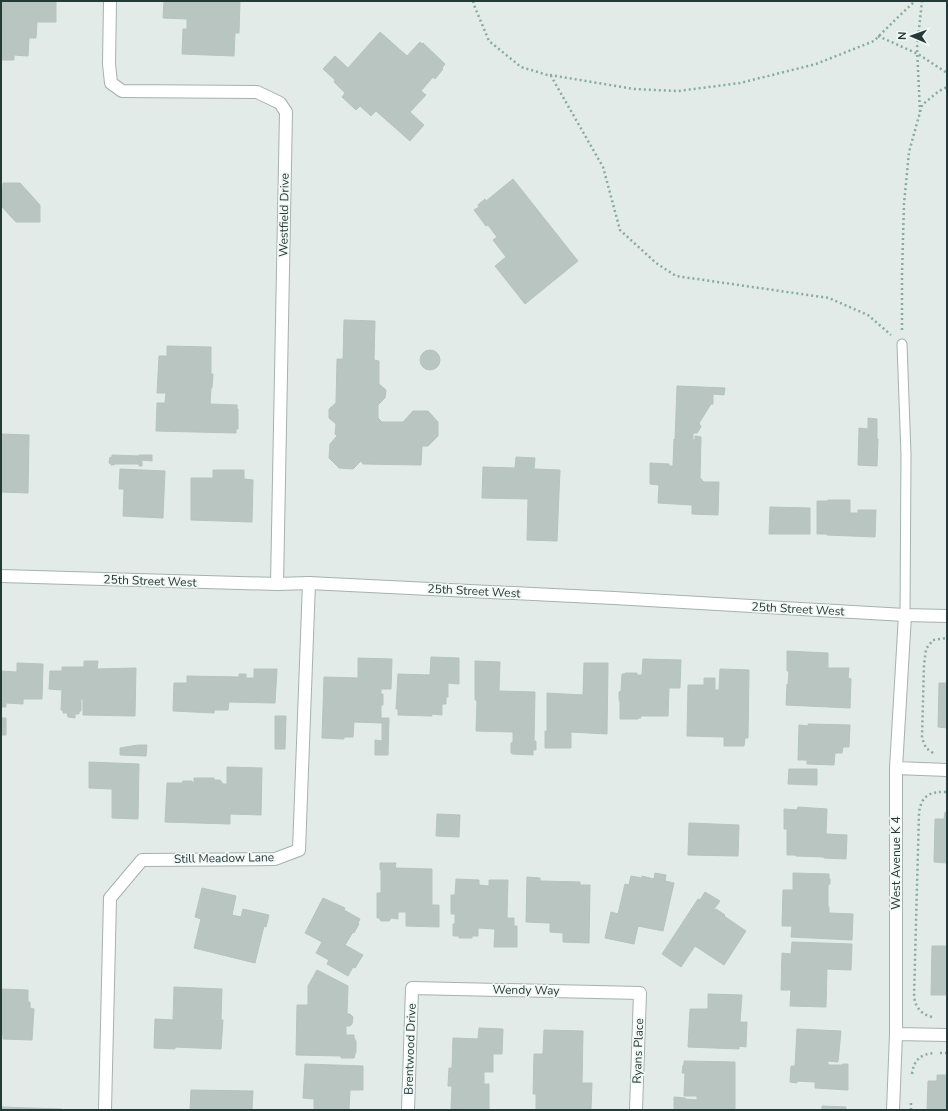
<svg xmlns="http://www.w3.org/2000/svg" width="948" height="1111" font-family="'Nunito Sans',sans-serif">
  <style>
    .building { fill: #b8c5c1; stroke: #b5c4bf }
    .lines { fill: none; stroke-linecap: round; stroke-linejoin: round }
    .service-casing { stroke: #a5b2ae; stroke-width: 11 }
    .minor-casing { stroke: #a5b2ae; stroke-width: 14 }
    .tertiary-casing { stroke: #a5b2ae; stroke-width: 14 }
    .path { stroke: #85aba2; stroke-width: 2.5; stroke-dasharray: 2 3; stroke-linecap: butt }
    .service { stroke: #fff; stroke-width: 9 }
    .minor { stroke: #fff; stroke-width: 12 }
    .tertiary { stroke: #fff; stroke-width: 12 }
    .labels { text-anchor: middle; dominant-baseline: central; stroke-width: 3.5; stroke-linejoin: round; paint-order: stroke }
    .street-label { font-size: 12px; fill: #243a36; stroke: #f2f8f5 }
  </style>
  <rect width="100%" height="100%" fill="#e2ebe7"/>
  <path class="building" d="M2,1H56V22H37L36,38H29L28,56L14,55V60H1Z
    M164,1H240L239,33H235L234,56L182,54L183,29H187V19L163,18Z
    M380,32L407,56L420,42L422,44L423,43L445,64L442,68L443,69L435,79L433,77L421,91L426,95L410,112L424,125L410,141L376,111L371,116L360,106L356,110L342,97L345,93L334,82L335,80L323,69L335,56L348,68Z
    M513,179L578,261L525,304L495,266L506,257L493,240L497,237L488,225L486,226L474,210L479,207L478,205L485,199L486,201Z
    M3,183H20L40,205V222H16L2,207Z
    M344,320L375,321L374,360L379,361V384L386,390L385,398L378,405V418L382,422H403L413,411H428L438,422V436L428,446H422L421,465L363,464L361,461L353,469L339,468L329,458L330,444L337,436L335,434L336,424L329,418V409L336,403L337,359H343Z
    M167,346L211,347V374H213L212,388H211L210,404L237,405V409H238V429H236V433L156,431L157,403H165L166,393H157L159,356H167Z
    M420 360a10 10 0 1 1 20 0a10 10 0 1 1-20 0Z
    M677,386L725,388L724,395L713,394V404H711L701,420L699,423L701,427L697,433H693V440H695V436L701,437L700,478L704,482H719L718,515L692,514V505L658,503L659,485L650,484V463L669,464V466H673L674,439L675,440Z
    M868,418L877,419V439H878L877,466L858,465L859,428L868,429Z
    M1,434L29,435L28,493L1,492Z
    M112,455L139,456V455H152V461L142,460V466H139V464H114V465H111V464L109,463L110,457L112,458Z
    M516,457L535,458L534,469L560,470L557,541L527,540L528,499L482,498L483,467L515,468Z
    M120,469L165,471L163,518L123,516L124,489H119Z
    M213,470H244V479L253,480L252,522L191,520V478H213Z
    M828,500H850V513H858V510H876L875,537L827,535V534H817V501H828Z
    M770,507L810,508V534H769Z
    M787,651L828,653V668H849L848,678L851,679L850,708L786,705L787,684L788,685L789,671H787Z
    M431,657L459,658V684L448,683V697H446V704H442V715L432,714V716L398,715V709H396L398,674L430,675Z
    M358,658L392,659L391,689H381V694H383V705H381V718H389L388,755H375V740L382,741V723L354,722L353,737H344V739L322,738L324,677L358,678Z
    M643,659L681,660L680,688H669L668,716H640L641,718H638V719H620V702L619,699V692L621,691L622,674H625V673H637V675H642Z
    M84,661H98L97,669L136,668L135,716L83,715V699H81V711H79V714H75V718L68,717L67,713H63V710H61L62,690L49,689L50,671H62V667H84Z
    M475,661L500,662L499,691L535,692L534,741H536V750H533V755L513,754L511,753V743L513,742V732L476,731L477,700H475Z
    M17,663L43,664L42,699H23V704L6,703V707H1V709V671L17,672Z
    M584,663H608L607,734L571,732V748H545V731H547V693L583,695Z
    M254,669H277L275,703L229,702L228,710H214V713L173,711L174,683H187V676L239,677V674H246V678H254Z
    M720,669L749,670L748,738H745L744,746H724V737L687,736L688,685H704V678H715V690H719Z
    M939,683H947V732V728L938,727Z
    M275,716H286L285,749H275Z
    M1,718H6V735H1Z
    M808,724L850,725L849,747H843L842,753H835L834,765L807,764V760H798L799,725L808,726Z
    M138,745H147L146,756L120,755V748Z
    M89,762L139,764L138,819L112,818V789L89,788Z
    M227,767L262,768L261,815L230,814V824L165,822L167,783H182L183,781H192L194,784V778H214V780H220L223,784H227Z
    M789,769H817V785L788,784Z
    M798,807L827,809L826,834L847,835L846,859L824,858V857L796,856V855H787V829H784V809L797,810Z
    M945,812L947,813V863L934,862L935,819H944Z
    M437,814L460,815L459,837L436,836Z
    M689,823L739,825L738,856L688,855Z
    M380,863H396L395,868L432,869V905H439V927L406,926V912H398V919L391,918L389,921H381L379,918H377V893H381V870H380Z
    M655,873L666,875L665,881L674,883L663,931L638,926L634,944L605,938L611,912L618,914L625,884L629,885L631,876L642,878V876L654,879Z
    M793,873L829,874V878L830,879V884L828,885V906L829,908V913L853,914L852,940L791,937L792,926H782L783,890H793Z
    M527,877L540,878V881L580,882V885H590L589,943L563,942V933L550,932V923L526,922Z
    M456,879L479,880V885L489,886V880H508L507,918H514V926H517V947H494L495,929L478,928V936H472V938H459V936H453V924H455V914H451V895H455Z
    M202,888L236,896L232,915L241,917L243,909L269,915L266,927L264,926L255,963L194,948L201,919L195,917Z
    M705,892L720,901L714,909L716,910V909L725,915L724,916L746,931L724,965L695,946L681,967L662,954L698,899L700,900Z
    M323,898L345,908L344,910L360,919L358,923L359,924L354,933L353,932L345,945L363,955L355,968L353,967L348,976L327,964L329,960L316,953L322,942L305,933Z
    M792,942L852,944L851,970L827,969L826,1007L790,1006L791,990H781L782,953L791,954Z
    M932,946H947V995H931Z
    M317,970L348,986L347,1014H350L353,1017L352,1024L350,1026H346V1035H354V1038L356,1041V1052L355,1054L354,1058H341V1056L296,1055L297,1005H308V986Z
    M174,987L222,989L221,1020H223L221,1049L175,1047V1049L154,1048L155,1019L173,1020Z
    M1,989L28,990V1002H30V1008L34,1009L32,1040L3,1039V1035H1Z
    M708,994L742,995L740,1022H747L746,1047L739,1046V1049L688,1047L690,1009H708Z
    M479,1028L503,1029L502,1054H493V1072H484V1084H489V1110L451,1109L452,1086H448L449,1068H452L453,1038L478,1039Z
    M797,1029L841,1031L838,1062L828,1061V1065H842L843,1064H848V1090L815,1088V1082L797,1081V1083L790,1082L791,1066H795Z
    M544,1030L583,1031L582,1083H592L591,1110H536V1094H533L534,1054H543Z
    M684,1061L735,1062V1110H674V1097L685,1098V1099L697,1100V1096H684L685,1073H682L683,1065H684Z
    M305,1064L363,1066V1090H350L349,1110H314V1099L303,1098Z
    M937,1075H947V1110H927L928,1081H937Z
    M191,1090L253,1091L252,1110H190Z
    M822,1106L846,1107V1110H822Z
    M1,1107L62,1109V1110H1Z"/>
  <g class="lines">
    <defs>
      <path id="service" d="M902,344L906,455L905,615"/>
      <path id="minor" d="M110,1L109,64L111,83L122,91L257,92L280,103L286,112L277,584
        M896,768L947,770
        M896,1034L947,1035
        M105,1110L110,898L142,860L275,859L299,850L309,583
        M408,1110L412,988L640,993L636,1110
        M893,1110L896,1034V768L905,615"/>
      <path id="tertiary" d="M1,576L277,584L309,583L614,598L905,615L947,616"/>
    </defs>
    <use href="#service" class="service-casing"/>
    <use href="#minor" class="minor-casing"/>
    <use href="#tertiary" class="tertiary-casing"/>
    <path class="path" d="M473,1L474,5L489,41L521,67L551,76L603,167L620,230L656,263L676,276L829,298L868,315L891,335
      M878,36L918,54L947,73
      M550,75L634,89L678,91L740,83L816,64L874,41L895,20L915,1
      M920,112L917,48L922,1
      M902,330V273L904,204L909,152L922,105L939,91L947,87
      M933,753L926,748L922,738L924,665L926,649L933,640L947,638
      M932,1017C921,1014 916,1008 914,997L919,813C921,796 930,791 947,792
      M940,1053H947
      M912,1074C914,1060 920,1054 935,1053
      M911,1110V1103"/>
    <use href="#service" class="service"/>
    <use href="#minor" class="minor"/>
    <use href="#tertiary" class="tertiary"/>
  </g>
  <g class="labels">
    <g class="street-label">
      <text transform="translate(284 215) rotate(-89)">Westfield Drive</text>
      <text transform="translate(150 581) rotate(2)">25th Street West</text>
      <text transform="translate(474 591) rotate(3)">25th Street West</text>
      <text transform="translate(798 609) rotate(3)">25th Street West</text>
      <text transform="translate(224 858) rotate(-1)">Still Meadow Lane</text>
      <text transform="translate(896 863) rotate(-90)">West Avenue K 4</text>
      <text transform="translate(526 990) rotate(1)">Wendy Way</text>
      <text transform="translate(410 1049) rotate(-88)">Brentwood Drive</text>
      <text transform="translate(638 1051) rotate(-88)">Ryans Place</text>
    </g>
  </g>
  <rect width="948" height="1111" fill="none" stroke="#243a36" stroke-width="4"/>
  <g transform="translate(912 36) rotate(272)" stroke="#f2f8f5" stroke-width="3" paint-order="stroke">
  <path d="M0-3L7 15L0 10L-7 15Z" fill="#243a36"/>
  <text y="-6" font-size="11" font-weight="bold" text-anchor="middle" fill="#243a36">N</text>
  </g>
</svg>
